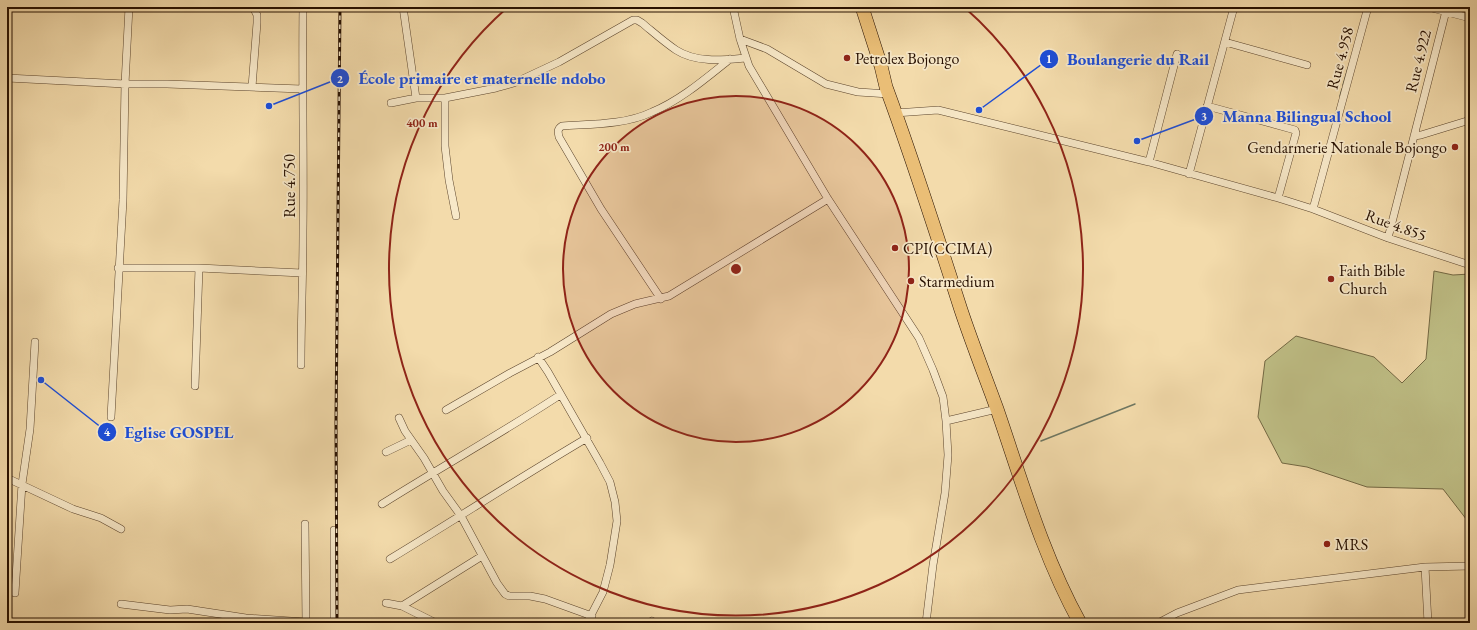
<svg xmlns="http://www.w3.org/2000/svg" width="1477" height="630" font-family="'EB Garamond',serif">
  <style>
    .green { fill: #bfbf86; stroke: #736843 }
    .lines { fill: none; stroke-linecap: round; stroke-linejoin: round }
    .stream { stroke: #6e7762; stroke-width: 1.5 }
    .street-casing { stroke: #5a432b; stroke-width: 8 }
    .highway-casing { stroke: #271000; stroke-width: 14 }
    .street { stroke: #f7e8c8; stroke-width: 7 }
    .highway { stroke: #eabe76; stroke-width: 13 }
    .rail-casing { stroke: #271000; stroke-width: 3 }
    .rail { stroke: #f7e8c8; stroke-width: 1.5; stroke-dasharray: 4.5; stroke-linecap: butt }
    .ring { fill: none; stroke: #8f2418; stroke-width: 2 }
    .poi-dot { fill: #8f2418; stroke: #f7e8c8; stroke-width: 1.5 }
    .labels { text-anchor: middle; dominant-baseline: central; stroke-width: 3.5; stroke-linejoin: round; paint-order: stroke }
    .poi-label { font-size: 16px; fill: #271000; stroke: #f7e8c8; text-anchor: start }
    .street-label { font-size: 16px; fill: #271000; stroke: #f7e8c8 }
    .centre { fill: #8f2418; stroke: #f7e8c8; stroke-width: 2 }
    .ring-label { font-size: 12px; text-anchor: middle; font-weight: bold; fill: #8f2418; stroke: #f7e8c8; stroke-width: 3.5; stroke-linejoin: round; paint-order: stroke }
    .leader { fill: none; stroke: #1d4ed8; stroke-width: 1.5 }
    .callout-dot { fill: #1d4ed8; stroke: #f7e8c8; stroke-width: 1.5 }
    .mark-label { font-size: 12px; text-anchor: middle; font-weight: bold; fill: #fff }
    .callout-label { font-size: 17px; text-anchor: middle; font-weight: bold; fill: #1d4ed8; stroke: #f7e8c8; stroke-width: 3.5; stroke-linejoin: round; paint-order: stroke }
  </style>
  <rect width="100%" height="100%" fill="#f3dbab"/>
  <filter id="stains"><feTurbulence type="fractalNoise" baseFrequency=".005" numOctaves="4"/><feColorMatrix values="0 0 0 0 .2 0 0 0 0 .09 0 0 0 0 .02 0 0 0 .5 -.17"/></filter>
  <radialGradient id="worn" r=".72"><stop offset=".6" stop-color="#630" stop-opacity="0"/><stop offset="1" stop-color="#630" stop-opacity=".3"/></radialGradient>
  <path class="green" d="M1434,271L1453,275L1470,274V524L1443,489L1367,487L1307,467L1282,463L1258,417L1265,361L1296,336L1374,357L1402,383L1426,359Z"/>
  <g class="lines">
    <path class="stream" d="M1343,85L1348,68
      M1340,96L1342,89
      M1041,441L1135,404"/>
    <defs>
      <path id="street" d="M403,7L416,98
        M733,7L740,39L749,66L828,199L919,338L933,370L943,397L946,421L948,455L945,493L933,565L926,623
        M1428,7L1470,18
        M740,39L767,49L826,84L858,92L889,94
        M1225,42L1307,65
        M7,78L125,84H167L302,89
        M252,87L257,23V15L253,7
        M445,98V146L449,180L456,216
        M391,103L416,98H445L496,88L514,83L559,62L633,20H637L642,23C653,32 664,42 676,50C696,63 723,60 745,58
        M1207,106L1295,130L1296,133L1278,198
        M895,113L938,110L1149,162L1278,198L1313,209L1388,238L1470,265
        M1414,136L1421,135L1470,120
        M1149,162L1177,54
        M1189,174L1234,7
        M1313,209L1368,7
        M1388,238L1447,7
        M118,268H199L195,386
        M199,268L302,273
        M661,299L601,209L559,137C558,132 557,129 562,126C591,124 625,125 652,112C681,100 706,78 730,59
        M538,357L548,372L600,463L610,482L615,502L617,521L610,565L603,592L587,623
        M301,365C301,320 303,276 303,231C304,157 302,82 303,7
        M446,410L510,373L550,352L611,314L635,304L669,296L828,199
        M111,417L123,200L125,84L129,7
        M399,418L405,431L424,458L443,491L461,516L497,583L505,594L509,596H530L545,599L592,616
        M946,421L997,409
        M386,452L411,440
        M7,478L73,509L101,518L121,529
        M382,504C441,467 502,433 560,395
        M305,524L306,623
        M390,559C456,519 521,477 587,438
        M1425,567L1428,623
        M15,593L22,484L30,429L35,342
        M386,603L402,606L482,556
        M121,604L170,610L187,609L246,618L306,622
        M402,606L436,623
        M652,621L655,623
        M334,623V530
        M1158,623L1177,613L1238,590L1425,567L1470,566"/>
      <path id="highway" d="M862,7L881,66L886,87C913,160 937,235 961,310C972,343 985,376 997,409C1022,482 1043,556 1080,623"/>
    </defs>
    <use href="#street" class="street-casing"/>
    <use href="#highway" class="highway-casing"/>
    <use href="#street" class="street"/>
    <use href="#highway" class="highway"/>
    <defs>
      <path id="rail" d="M337,623L336,423L340,7"/>
    </defs>
    <use href="#rail" class="rail-casing"/>
    <use href="#rail" class="rail"/>
  </g>
  <circle cx="736" cy="269" r="173" fill="#8f2418" fill-opacity=".12"/>
  <g class="ring">
    <circle cx="736" cy="269" r="173"/>
    <path d="M964 7A347 347 0 1 1 508 7"/>
  </g>
  <g class="poi-dot">
    <circle cx="847" cy="58" r="4"/>
    <circle cx="1455" cy="147" r="4"/>
    <circle cx="895" cy="248" r="4"/>
    <circle cx="1331" cy="279" r="4"/>
    <circle cx="911" cy="281" r="4"/>
    <circle cx="1327" cy="544" r="4"/>
  </g>
  <g class="labels">
    <g class="poi-label">
      <text x="855" y="58">Petrolex Bojongo</text>
      <text x="1447" y="147" text-anchor="end">Gendarmerie Nationale Bojongo</text>
      <text x="903" y="248">CPI(CCIMA)</text>
      <text x="1339" y="270">Faith Bible<tspan x="1339" dy="18">Church</tspan></text>
      <text x="919" y="281">Starmedium</text>
      <text x="1335" y="544">MRS</text>
    </g>
    <g class="street-label">
      <text transform="translate(1340 58) rotate(-75)">Rue 4.958</text>
      <text transform="translate(1418 61) rotate(-76)">Rue 4.922</text>
      <text transform="translate(289 186) rotate(-90)">Rue 4.750</text>
      <text transform="translate(1396 225) rotate(20)">Rue 4.855</text>
    </g>
  </g>
  <circle cx="736" cy="269" r="6" class="centre"/>
  <g class="ring-label">
    <text x="422" y="127">400 m</text>
    <text x="614" y="151">200 m</text>
  </g>
  <path class="leader" d="M979 110L1049 59M269 106L340 78M1137 141L1204 116M41 380L107 432"/>
  <g class="callout-dot">
    <circle cx="979" cy="110" r="4"/>
    <circle cx="269" cy="106" r="4"/>
    <circle cx="1137" cy="141" r="4"/>
    <circle cx="41" cy="380" r="4"/>
    <circle cx="1049" cy="59" r="10"/>
    <circle cx="340" cy="78" r="10"/>
    <circle cx="1204" cy="116" r="10"/>
    <circle cx="107" cy="432" r="10"/>
  </g>
  <g class="mark-label">
    <text x="1049" y="63">1</text>
    <text x="340" y="83">2</text>
    <text x="1204" y="120">3</text>
    <text x="107" y="436">4</text>
  </g>
  <g class="callout-label">
    <text x="1138" y="65">Boulangerie du Rail</text>
    <text x="482" y="84">École primaire et maternelle ndobo</text>
    <text x="1307" y="122">Manna Bilingual School</text>
    <text x="179" y="438">Eglise GOSPEL</text>
  </g>
  <rect width="1477" height="630" fill="none" stroke="#f3dbab" stroke-width="24"/>
  <rect x="8" y="8" width="1461" height="614" fill="none" stroke="#271000" stroke-width="2"/>
  <rect x="12" y="12" width="1453" height="606" fill="none" stroke="#271000"/>
  <rect width="100%" height="100%" filter="url(#stains)"/>
  <rect width="100%" height="100%" fill="url(#worn)"/>
</svg>
